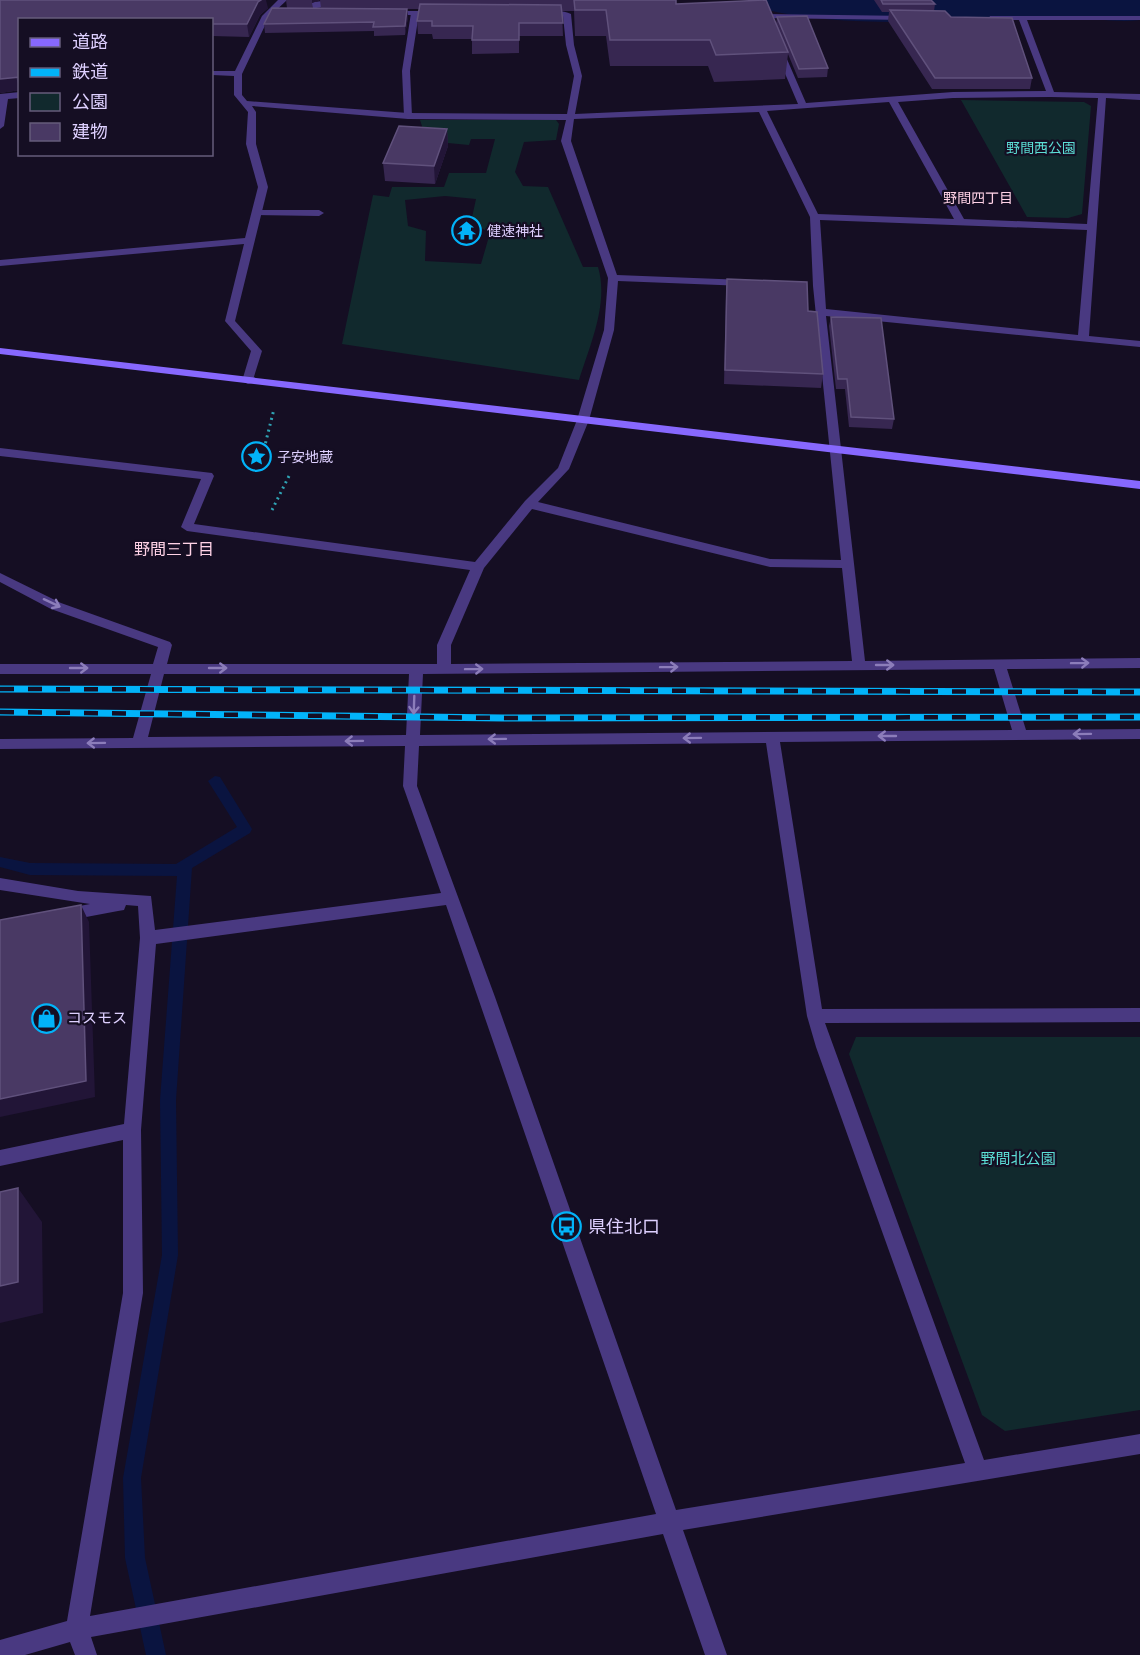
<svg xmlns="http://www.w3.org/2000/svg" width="1140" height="1655" font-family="Rubik,'Noto Sans JP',sans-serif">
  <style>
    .green { fill: #11292d; fill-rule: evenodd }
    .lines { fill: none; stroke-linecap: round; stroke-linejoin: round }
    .stream { fill: #0a1440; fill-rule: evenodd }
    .river { fill: #0a1440; fill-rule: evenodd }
    .path { stroke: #2fa3b4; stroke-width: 3; stroke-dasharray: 2 4; stroke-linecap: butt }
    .lane { fill: #493981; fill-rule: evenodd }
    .street { fill: #493981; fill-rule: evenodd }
    .secondary { fill: #8768fe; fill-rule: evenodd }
    .rail-casing { stroke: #02b3f9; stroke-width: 7 }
    .rail { stroke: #150e23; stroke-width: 4.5; stroke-dasharray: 14; stroke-linecap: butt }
    .wall { fill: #372751 }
    .shaded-wall { fill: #221537 }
    .building { fill: #493964; stroke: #60517c; stroke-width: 1.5 }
    .oneway { stroke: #8c7dba }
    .labels { text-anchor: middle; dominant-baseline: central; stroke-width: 4.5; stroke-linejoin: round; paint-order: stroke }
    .far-park-label { font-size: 14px; fill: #5cded6; stroke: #150e23 }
    .far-neighbourhood-label { font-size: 14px; fill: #ffd2e6; stroke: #150e23 }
    .far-poi-label { font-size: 14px; fill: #ded0ff; stroke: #150e23; text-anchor: start }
    .poi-label { font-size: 15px; fill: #ded0ff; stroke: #150e23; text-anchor: start }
    .park-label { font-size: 15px; fill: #5cded6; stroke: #150e23 }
    .neighbourhood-label { font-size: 16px; fill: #ffd2e6; stroke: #150e23 }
    .near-poi-label { font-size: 18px; fill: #ded0ff; stroke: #150e23; text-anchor: start }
  </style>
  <rect width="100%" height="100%" fill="#150e23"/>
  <path class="green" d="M961,100L1084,102L1091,106L1082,214L1068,218L1027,217Z
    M420,120H556L559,124L556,140L524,142L515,172L523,186L548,187L583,267H598C609,303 590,345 579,380L342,344L373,195L389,197L392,187H444L449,173H486L495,139H471L469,145L427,141ZM445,196L476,199L471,222L490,233L481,264L425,261L426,231L408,226L405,200Z
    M856,1037H1140V1410L1005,1431L982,1415L849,1054Z"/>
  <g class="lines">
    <path class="stream" d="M215,776L220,777L252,829L250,833L192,868L176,1100L178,1255L141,1478L145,1558L166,1655H146L125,1558L123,1478L162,1255L160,1100L177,876L30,875L0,867V857L30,863L176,864L237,827L208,781Z"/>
    <path class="river" d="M757,0H1140V20C1118,23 1093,18 1071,18C975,17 856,32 763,9Z"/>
    <path class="path" d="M264,449L274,409
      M272,510L289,476"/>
    <path class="lane" d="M415,11L419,13L410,71L412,116L408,119L404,116L402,71L411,13Z
      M257,210H319L324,213L319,216L254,215L252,213Z"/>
    <path class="street" d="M278,0H287L269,17L242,74V95L247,101L408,113L567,114L574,76L566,45L563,16H541L540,14C547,10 564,10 571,14L574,45L582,76L575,114L798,104L775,50L779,48L783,50L806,103L953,92L1046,91L1019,20H993L989,18L990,16H1140V20H1027L1054,92L1140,94V100L1106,98L1089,336L1140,341V347L826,316L865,661L1140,658V668L1007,669L1026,730L1140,729V739L780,742L822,1009L1140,1008V1022L825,1023L984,1460L1140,1434V1454L683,1530L727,1655H705L663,1534L91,1637L97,1655H75L70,1642L25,1655H0V1640L67,1621L123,1293V1140L0,1166V1150L124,1124L140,938L138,906L126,905L124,910L118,911L65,921L59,920L57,915L59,910L90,904L0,890V878L78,891L151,896L155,930L441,893L403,786L405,746L0,749V739L133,738L151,674H0V664H153L158,647L51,609L0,582V573L61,603L170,642L172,645L167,664H437V645L470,570L187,531L181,527L201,479L0,456V448L212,473L214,476L194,524L475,562L525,501L558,468L577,420L604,330L608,278L561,141L566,120L408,119L252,106L256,112V144L268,187L235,321L262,351L252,383L248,384L242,381L251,351L225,321L244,244L0,266V260L245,238L258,187L246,144L248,112L234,95V76L212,75V71H235L262,16ZM1051,97L1098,98L1087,224L964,219L898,102L953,98ZM889,102L954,219L818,214L767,111ZM759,112L810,217L813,286L841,560L770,559L538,502L569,469L589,420L614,330L618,281L745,286L750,283L745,280L617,275L571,141L574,119ZM820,220L1087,230L1078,335L826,309ZM532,509L770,567L842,568L852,661L451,664V645L484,568ZM994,669L1012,730L420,735L423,674ZM164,674H409L406,735L148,737ZM766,743L807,1016L816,1047L965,1463L676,1510L495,997L417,786L419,746ZM446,905L656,1514L90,1616L143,1293L141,1130L156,944Z
      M330,0H346C334,7 304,12 291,5Z
      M388,11H439L443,13L439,15H385V11Z
      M765,14L909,16L913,18L909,20L762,18L761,16Z
      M20,92V98L8,99L4,126L0,129V94Z"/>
    <path class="secondary" d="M0,348L1140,481V489L0,354Z"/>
    <defs>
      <path id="rail" d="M0,689L1140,692
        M0,712L504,718L1140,717"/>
    </defs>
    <use href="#rail" class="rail-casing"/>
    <use href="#rail" class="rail"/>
  </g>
  <path class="wall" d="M0,0L268,8L260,15L249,37L212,36V20H20V90L0,93Z
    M286,0H676V4L776,24L777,17L828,68L827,77L798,78L788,54L785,79L714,82L708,66H610L606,36H575L574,11H562L563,36H519V53L472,54V39H433L432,34H418L417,21L419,9H407L408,17L405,35L374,36V31L265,33L264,24L321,8L320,0L312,3L313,8H287Z
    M874,0H931L935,4L934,11L951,17L1032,78L1030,89H932L888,21L889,12H882Z
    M447,129L448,146L435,184L385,181L383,163Z
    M727,279L808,311L823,374L821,388L724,384L726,293Z
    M831,317L894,419L892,429L849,427L845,389H836L829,326Z"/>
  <path class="shaded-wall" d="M261,0H266L268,8L260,15L249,37L247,24L258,2Z
    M312,0H320L312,3Z
    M407,9L408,17L405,35V26Z
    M16,77L20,90L0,93V79Z
    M447,129L448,146L435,184L434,166Z
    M81,905L89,922L95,1097L0,1117V1099Z
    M18,1188L42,1222L43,1313L0,1323V1286Z"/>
  <path class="building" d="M0,0H261L258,2L247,24H212V20H20V77L0,79Z
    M574,0H676V4L766,0L788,52L716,55L710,40H610L606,10H575Z
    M881,0H931L935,4H883Z
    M420,4L561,5L563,23H519V40H472L473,26H432V21H417Z
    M272,8L407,9L405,26L373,27L374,22L264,24Z
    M890,10L945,11L951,17L1012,18L1032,78H935Z
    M807,16L828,68L799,69L777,17Z
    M399,126L447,129L434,166L383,163Z
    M727,279L807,282L808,311L817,312L823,374L725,370Z
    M831,317L881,318L894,419L851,417L847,379H838Z
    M81,905L86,1081L0,1099V920Z
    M18,1188V1282L0,1286V1192Z"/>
  <defs><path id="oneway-shaft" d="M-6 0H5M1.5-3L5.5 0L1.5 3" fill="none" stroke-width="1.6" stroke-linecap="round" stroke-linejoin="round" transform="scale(1.5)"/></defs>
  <g class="oneway">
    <use href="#oneway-shaft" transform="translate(52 603) rotate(25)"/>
    <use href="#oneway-shaft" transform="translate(1080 663) rotate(-1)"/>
    <use href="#oneway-shaft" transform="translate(885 665)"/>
    <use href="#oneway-shaft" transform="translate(669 667) rotate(-1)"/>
    <use href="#oneway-shaft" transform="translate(79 668)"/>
    <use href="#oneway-shaft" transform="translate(218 668)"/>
    <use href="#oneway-shaft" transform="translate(474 669) rotate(-1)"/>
    <use href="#oneway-shaft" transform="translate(414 705) rotate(92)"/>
    <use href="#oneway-shaft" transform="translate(1082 734) rotate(179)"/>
    <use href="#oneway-shaft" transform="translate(887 736) rotate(180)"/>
    <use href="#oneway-shaft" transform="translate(692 738) rotate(179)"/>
    <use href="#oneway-shaft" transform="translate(497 739) rotate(179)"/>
    <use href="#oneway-shaft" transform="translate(354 741) rotate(179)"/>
    <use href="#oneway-shaft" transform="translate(96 743) rotate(179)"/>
  </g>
  <defs>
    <symbol id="temple-ring" viewBox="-11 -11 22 22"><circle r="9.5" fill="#150e23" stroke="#02b3f9" stroke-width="1.5"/><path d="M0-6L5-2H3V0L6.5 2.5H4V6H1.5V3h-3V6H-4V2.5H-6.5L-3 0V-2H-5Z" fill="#02b3f9"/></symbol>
    <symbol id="sight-ring" viewBox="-11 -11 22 22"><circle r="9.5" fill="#150e23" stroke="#02b3f9" stroke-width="1.5"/><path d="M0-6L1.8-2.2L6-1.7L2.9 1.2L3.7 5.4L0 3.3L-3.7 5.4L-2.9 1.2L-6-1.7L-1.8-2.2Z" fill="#02b3f9"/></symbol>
    <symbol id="shop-ring" viewBox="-11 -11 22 22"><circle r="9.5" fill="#150e23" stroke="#02b3f9" stroke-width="1.5"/><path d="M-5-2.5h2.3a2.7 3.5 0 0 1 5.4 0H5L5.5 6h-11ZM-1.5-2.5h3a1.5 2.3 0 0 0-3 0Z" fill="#02b3f9"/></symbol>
    <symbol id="bus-ring" viewBox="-11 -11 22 22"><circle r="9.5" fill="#150e23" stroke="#02b3f9" stroke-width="1.5"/><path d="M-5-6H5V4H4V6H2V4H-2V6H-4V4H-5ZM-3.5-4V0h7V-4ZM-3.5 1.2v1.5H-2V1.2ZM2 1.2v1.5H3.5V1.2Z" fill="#02b3f9"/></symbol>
  </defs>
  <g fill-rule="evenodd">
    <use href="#temple-ring" x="450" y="214" width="33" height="33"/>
    <use href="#sight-ring" x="240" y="440" width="33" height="33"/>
    <use href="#shop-ring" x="30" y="1002" width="33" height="33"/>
    <use href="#bus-ring" x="550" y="1210" width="33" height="33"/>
  </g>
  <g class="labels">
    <g class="far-park-label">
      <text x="1041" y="148">野間西公園</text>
    </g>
    <g class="far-neighbourhood-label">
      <text x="978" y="198">野間四丁目</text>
    </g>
    <g class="far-poi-label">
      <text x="487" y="231">健速神社</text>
      <text x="277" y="457">子安地蔵</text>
    </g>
    <g class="poi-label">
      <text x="67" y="1018">コスモス</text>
    </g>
    <g class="park-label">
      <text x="1018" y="1159">野間北公園</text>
    </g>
    <g class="neighbourhood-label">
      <text x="174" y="549">野間三丁目</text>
    </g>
    <g class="near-poi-label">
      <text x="588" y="1227">県住北口</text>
    </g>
  </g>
  <rect x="18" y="18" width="195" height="138" fill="#150e23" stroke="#655c7b" stroke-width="1.5"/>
  <rect x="30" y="38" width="30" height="9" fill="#8768fe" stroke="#655c7b" stroke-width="1.5"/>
  <text x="72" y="48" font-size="18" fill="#ded0ff">道路</text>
  <rect x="30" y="68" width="30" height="9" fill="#02b3f9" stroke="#655c7b" stroke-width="1.5"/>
  <text x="72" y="78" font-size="18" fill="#ded0ff">鉄道</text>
  <rect x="30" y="93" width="30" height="18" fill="#11292d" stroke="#655c7b" stroke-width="1.5"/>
  <text x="72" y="108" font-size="18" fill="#ded0ff">公園</text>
  <rect x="30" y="123" width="30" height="18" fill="#493964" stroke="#655c7b" stroke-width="1.5"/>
  <text x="72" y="138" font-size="18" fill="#ded0ff">建物</text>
</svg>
